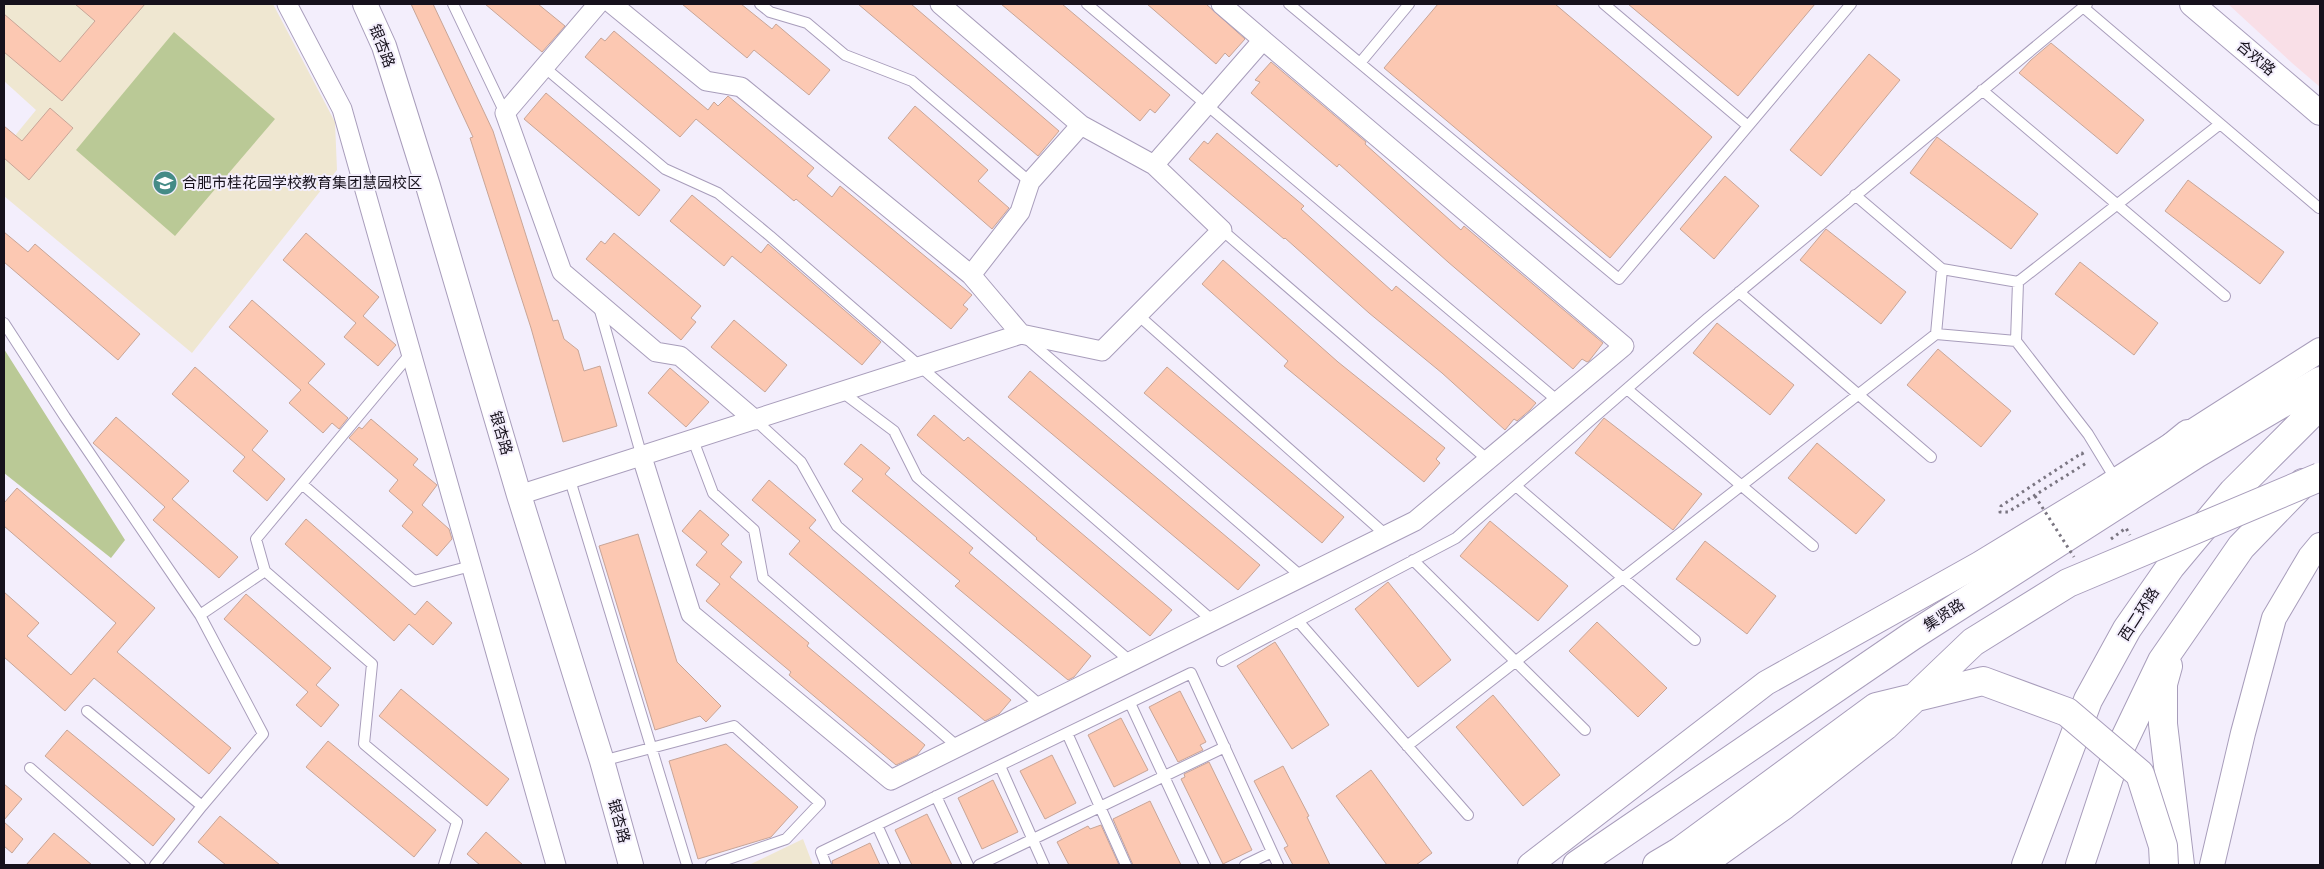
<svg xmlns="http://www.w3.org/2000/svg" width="2324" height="869" font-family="'Crimson Pro','Noto Sans SC',serif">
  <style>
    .commercial { fill: #f9dfe7 }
    .education { fill: #efe7d1 }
    .green { fill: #bac996 }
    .building { fill: #fcc8b2; stroke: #c8a597 }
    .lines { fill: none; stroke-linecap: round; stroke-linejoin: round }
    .service-casing { stroke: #a89dbb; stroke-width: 12 }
    .minor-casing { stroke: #a89dbb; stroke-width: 21 }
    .tertiary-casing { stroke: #a89dbb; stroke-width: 26 }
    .trunk-casing { stroke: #a89dbb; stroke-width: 30 }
    .path { stroke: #7a7581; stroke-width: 3; stroke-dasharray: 2.5 4; stroke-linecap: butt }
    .service { stroke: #fff; stroke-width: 10 }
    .minor { stroke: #fff; stroke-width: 19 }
    .tertiary { stroke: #fff; stroke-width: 24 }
    .trunk { stroke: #fff; stroke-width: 28 }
    .trunk-bridge-casing { stroke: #a89dbb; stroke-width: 30; stroke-linecap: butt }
    .path-bridge { stroke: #7a7581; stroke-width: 3; stroke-dasharray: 2.5 4; stroke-linecap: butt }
    .trunk-bridge { stroke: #fff; stroke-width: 28 }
    .labels { text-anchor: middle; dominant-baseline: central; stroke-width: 4; stroke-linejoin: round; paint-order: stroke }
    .street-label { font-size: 15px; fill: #16111c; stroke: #f3eefc }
    .poi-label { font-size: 15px; fill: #16111c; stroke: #f3eefc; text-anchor: start }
  </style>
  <rect width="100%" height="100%" fill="#f3eefc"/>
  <path class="commercial" d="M2228,4H2320V87L2292,63Z"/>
  <path class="education" d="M4,4H273L335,122L337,170L192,353L4,196V149L36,110L4,81Z
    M803,839L813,865H749Z"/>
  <path class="green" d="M174,32L275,119L175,236L76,150Z
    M4,349L125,540L111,558L4,473Z"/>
  <path class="building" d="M75,4H145L62,101L4,52V14L60,62L95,21Z
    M411,4H433L493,131L553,321L558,320L564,339L578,350L584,371L600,366L617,426L563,442L531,328L470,138L473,137Z
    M485,4H538L565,26L542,52Z
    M682,4H741L772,29L776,24L830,70L809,95L754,50L747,58Z
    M858,4H911L1059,131L1038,156Z
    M1001,4H1062L1170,95L1155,113L1150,109L1140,121Z
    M1147,4H1206L1245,39L1229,57L1225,53L1216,64Z
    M1438,4H1555L1712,137L1610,258L1384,68Z
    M1628,4H1815L1738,96Z
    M614,31L708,110L714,102L718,106L728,96L814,168L807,176L832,197L840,186L972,295L963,305L968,309L951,329L796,199L794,201L696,119L680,137L585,57L601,38L605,41Z
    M2051,43L2144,120L2117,154L2019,73L2031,60Z
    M1869,54L1900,80L1821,176L1790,150Z
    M1271,62L1366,142L1365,144L1461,230L1464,226L1603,343L1589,361L1587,362L1582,359L1573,369L1448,262L1339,164L1337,167L1251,93L1260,82L1255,80Z
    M546,93L660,190L639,216L524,119Z
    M915,106L988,170L978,181L1009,208L992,229L888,138Z
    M50,108L73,128L29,180L4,158V126L22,141Z
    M1217,133L1304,206L1301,209L1392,291L1396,286L1536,403L1530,410L1517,421L1514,419L1505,430L1442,373L1369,313L1285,238L1284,239L1189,159L1204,141L1208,144Z
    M1937,137L2038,214L2011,249L1910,173Z
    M1725,176L1759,206L1714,259L1680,229Z
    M2188,180L2284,252L2260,284L2165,211Z
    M692,195L761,253L768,244L881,342L862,365L732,256L724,266L670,221Z
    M1826,229L1906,292L1881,324L1800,260Z
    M4,232L28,252L35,244L140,334L118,360L4,262Z
    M306,233L379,297L363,316L396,345L378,366L344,337L356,323L283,260Z
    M614,233L701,306L691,318L696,322L681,340L586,259L601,241L605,244Z
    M1223,260L1338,362L1445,448L1436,459L1440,463L1424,482L1284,366L1288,361L1202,284Z
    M2080,262L2158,323L2134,355L2055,294Z
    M252,300L325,364L308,383L348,418L339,429L332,423L323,433L289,403L301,390L229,327Z
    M734,320L787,365L765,392L711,347Z
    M1717,323L1794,385L1770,415L1693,353Z
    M1938,349L2011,411L1981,447L1907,385Z
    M195,367L268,431L252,450L285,479L267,501L233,471L245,457L172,394Z
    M1167,367L1344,517L1322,543L1144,393Z
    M670,368L709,402L686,427L648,393Z
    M1030,371L1260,565L1238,590L1008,397Z
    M934,415L964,441L968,437L1172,610L1150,636L1036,539L1037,538L917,435Z
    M116,417L189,481L172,499L238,557L219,578L153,520L165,507L93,443Z
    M1604,418L1702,494L1673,530L1575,453Z
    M371,419L418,459L413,465L437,485L422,505L449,529L452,539L437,556L402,526L413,512L389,491L398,480L349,438L359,427L362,429Z
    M1817,443L1885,500L1856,534L1788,478Z
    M861,444L890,468L885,474L973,548L969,553L1091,656L1074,677L1068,680L955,586L960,581L852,491L863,479L844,464Z
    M769,480L816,520L809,528L1011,700L999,714L985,721L789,554L800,541L752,500Z
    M17,488L155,608L117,652L231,748L209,774L94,678L65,711L4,657V592L39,623L27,636L71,675L116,623L4,526V503Z
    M700,510L729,535L721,544L742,562L730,577L809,643L807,646L925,745L917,755L896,765L789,675L791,672L706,601L720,584L696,565L707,552L682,531Z
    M306,519L415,615L427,601L452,623L433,645L409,624L394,641L285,544Z
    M1490,521L1568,586L1538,621L1460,556Z
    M638,534L677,662L721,706L706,722L700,716L655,730L599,546Z
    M1705,541L1776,596L1747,634L1676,579Z
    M1388,582L1451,660L1418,687L1355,609Z
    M246,594L331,668L316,685L339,705L321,727L296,705L308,692L224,619Z
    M1597,622L1667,688L1638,717L1569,651Z
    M1275,642L1329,725L1292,749L1237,666Z
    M401,689L509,779L487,806L379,716Z
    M1180,691L1206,742L1200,745L1203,750L1178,762L1149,707Z
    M1493,695L1560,775L1523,806L1456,727Z
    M1121,718L1148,770L1114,787L1088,735Z
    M67,730L175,819L153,846L45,756Z
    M328,741L436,830L414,857L306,767Z
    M726,744L798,807L771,837L698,859L669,761Z
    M1052,755L1076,803L1045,819L1020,771Z
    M1209,762L1252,850L1223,864L1181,779L1185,777L1184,774Z
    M1283,766L1309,816L1307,817L1330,865H1293L1284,848L1288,846L1254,781Z
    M1371,770L1432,853L1416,865H1387L1336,796Z
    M993,780L1018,832L982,849L958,798Z
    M4,784L22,799L4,820Z
    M1150,801L1181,865H1133L1113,819Z
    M927,814L952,865H912L895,830Z
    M220,816L280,865H226L198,842Z
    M4,822L23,839L12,853L4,846Z
    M1101,825L1119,865H1069L1057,842L1088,826L1090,829Z
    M486,832L523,865H480L467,854Z
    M54,833L92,865H26Z
    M870,843L880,865H833L832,861Z"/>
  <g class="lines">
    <defs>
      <path id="service" d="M453,4L505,113
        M760,4L770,12L807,23L845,55L912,81L1030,182
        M1087,4L1558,401
        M1289,4L1619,279L1851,4
        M1604,4L1748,126
        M2083,7L2319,208
        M1360,63L1409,4
        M544,67L665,169L718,193L770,236L1213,621
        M1982,90L2225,296
        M1855,195L1942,269
        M1222,230L1488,460
        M2018,282L2016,341L1936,334L1942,269L2018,282L2220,124
        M1739,292L1931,457
        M599,307L642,457
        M1138,315L1386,535
        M4,323L65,417L200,615L263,734L202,806
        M1026,338L1302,577
        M2016,341L2088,434L2116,480
        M411,353L256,539L265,571L372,664L364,744L457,822L444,865
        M1627,389L1813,546
        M842,392L894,431L917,477L1130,661
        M755,420L801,462L837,526L1041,706
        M693,440L713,493L754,530L763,578L958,747
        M570,480L687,865
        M302,484L414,581L471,566
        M1516,486L1695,640
        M1413,560L1585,730
        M200,615L265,571
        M1298,621L1468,815
        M1222,661L1456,538L1708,318L2087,4
        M1130,703L1205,865
        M87,711L202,806L155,865
        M1067,733L1126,865
        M1407,746L1936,334
        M602,761L734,726L820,803L786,839L711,865
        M1000,766L1044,865
        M30,768L140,865
        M936,796L968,865
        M877,825L895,865
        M826,865L821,852L1191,673L1278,865
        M979,865L1225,747
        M1245,865L1272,852"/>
      <path id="minor" d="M287,4L342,109L556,865
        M598,4L505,113L562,272L656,352L680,356L755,420
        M612,4L706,81L741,87L971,275L1021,334
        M940,4L1081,125
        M971,275L1020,212L1030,182L1081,125L1154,165
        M642,457L691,614L891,780L1415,521L1624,346L1263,40
        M519,495L1021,334L1102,351L1222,230L1154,165L1263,40L1221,4"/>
      <path id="tertiary" d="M365,4L384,46L428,186L519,495L602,761L631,865
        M2192,4L2320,113
        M1530,865L1766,683L1979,564L2104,488L2320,350
        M2212,865L2243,733L2274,618L2310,557L2320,545"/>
      <path id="trunk" d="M2145,469L2188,434
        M2168,666L2163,684V724L2180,865
        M1577,865L1912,636L2196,454L2320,381
        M1657,865L1679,852
        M2026,865L2088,700L2127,629L2171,566L2233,492L2320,405
        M2080,865L2115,759L2162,661L2241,547L2303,483"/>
    </defs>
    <use href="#service" class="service-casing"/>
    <use href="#minor" class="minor-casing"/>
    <use href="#tertiary" class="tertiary-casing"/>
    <use href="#trunk" class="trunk-casing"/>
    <path class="path" d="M2083,455L2082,453L2001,506L2000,512H2008L2088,462
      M2111,539L2126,528L2130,535"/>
    <use href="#service" class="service"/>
    <use href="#minor" class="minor"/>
    <use href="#tertiary" class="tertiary"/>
    <use href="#trunk" class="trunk"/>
    <defs>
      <path id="trunk-bridge" d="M1679,852L1876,707L1983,681L2067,712L2140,774L2163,846L2164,865
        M1700,865L1784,805L1885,726L1973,642L2068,583L2320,477"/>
    </defs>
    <use href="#trunk-bridge" class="trunk-bridge-casing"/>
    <path class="path-bridge" d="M2035,496L2074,557"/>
    <use href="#trunk-bridge" class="trunk-bridge"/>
  </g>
  <defs>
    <symbol id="school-disc" viewBox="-11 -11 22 22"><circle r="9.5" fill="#448b86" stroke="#f3eefc"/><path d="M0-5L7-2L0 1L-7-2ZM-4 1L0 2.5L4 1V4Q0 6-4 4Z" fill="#fff"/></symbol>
  </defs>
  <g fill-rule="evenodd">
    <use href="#school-disc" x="151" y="169" width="28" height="28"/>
  </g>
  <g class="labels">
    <g class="street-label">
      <text transform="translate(382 46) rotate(69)">银杏路</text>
      <text transform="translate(2256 58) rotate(40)">合欢路</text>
      <text transform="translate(501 433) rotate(74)">银杏路</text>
      <text transform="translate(2139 614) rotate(-57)">西二环路</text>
      <text transform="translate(1944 615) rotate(-33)">集贤路</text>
      <text transform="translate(619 821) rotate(75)">银杏路</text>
    </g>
    <g class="poi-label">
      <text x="182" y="183">合肥市桂花园学校教育集团慧园校区</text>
    </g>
  </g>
  <rect width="2324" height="869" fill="none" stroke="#16111c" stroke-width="10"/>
</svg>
